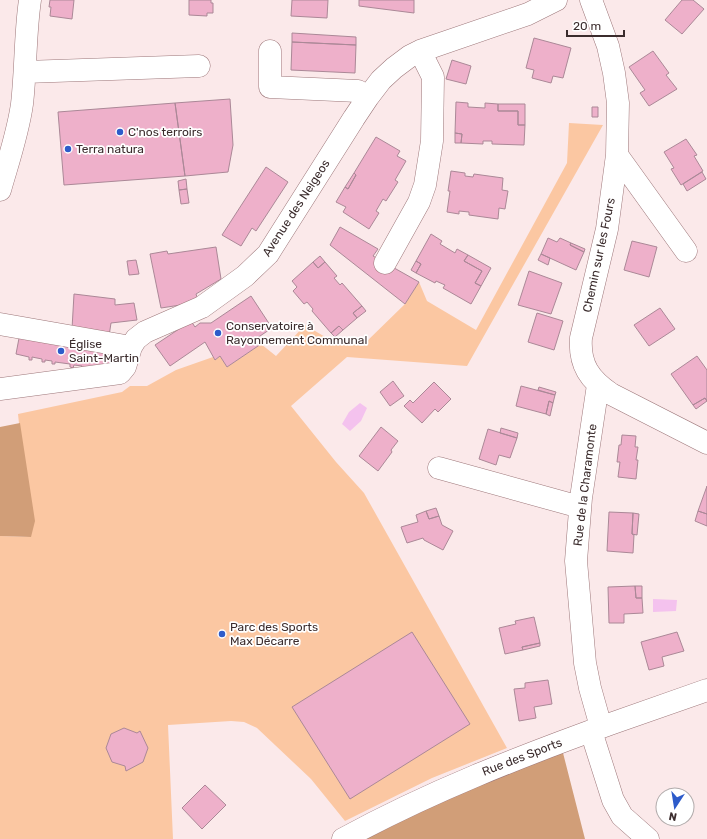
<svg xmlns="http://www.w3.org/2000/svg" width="707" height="839" font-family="Rubik,sans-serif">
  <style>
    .green { fill: #fbc7a2 }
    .forest { fill: #d19e78 }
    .water { fill: #f4c2ee }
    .building { fill: #eeb0ca; stroke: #ab8897 }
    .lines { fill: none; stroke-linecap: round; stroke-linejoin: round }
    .minor-casing { stroke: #9d777a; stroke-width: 23 }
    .minor { stroke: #fff; stroke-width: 22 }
    .poi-dot { fill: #2d5bca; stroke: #fff; stroke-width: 1.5 }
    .labels { text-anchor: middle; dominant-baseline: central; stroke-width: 3.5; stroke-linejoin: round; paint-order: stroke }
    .poi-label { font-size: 12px; fill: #3b2c2d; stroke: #fff; text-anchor: start }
    .street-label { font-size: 12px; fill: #3b2c2d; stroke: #fff }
  </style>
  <rect width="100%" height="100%" fill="#fbe9ea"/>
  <path class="green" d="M569,123L603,125L467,366L347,357L291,406L336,462L364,493L507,748L432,778L345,821L311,779L257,728L244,722L231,721L168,725L173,839H0V536L31,537L18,414L122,392L130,386H147L176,370L213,357L215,360L220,356L227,367L261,344L276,356L305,325L337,344H364L405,304L419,282L427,301L476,330L567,163Z"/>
  <path class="forest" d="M20,423L35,521L31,537L0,536V427Z
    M562,749L585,839H365L379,830Z"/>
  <path class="water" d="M360,403L367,408L361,421L350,431L342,424L349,412Z
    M653,599L677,600L676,611L653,612Z"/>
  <path class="building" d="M50,0H74L72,19L50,16L51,7H49Z
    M189,0H211V3H213V13H207V16L189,15Z
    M292,0H328L327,18L291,16Z
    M359,0H414V13L359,6Z
    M682,0H693L704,9L682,34L665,20Z
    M292,33L356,37V45L292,42Z
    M534,38L571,48L563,78L553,76L551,83L532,78L534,70L526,68Z
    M292,42L356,45L355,73L291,70Z
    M653,51L669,73L666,75L677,89L649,106L640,93L645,90L629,67Z
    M452,60L471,66L466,84L446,79Z
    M230,99L233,145L228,172L185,176L175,103Z
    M456,102L468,103V107L485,108V103L498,104V111H518V125H525L524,145L492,144V141H483V144L461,143L462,134L455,133Z
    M175,103L185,176L64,185L58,112Z
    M498,104H525V125H518V111H498Z
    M592,107H598V117H592Z
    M455,133L462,134L461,143H455Z
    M376,137L400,151L397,156L406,161L395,180L398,182L386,201L383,199L376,211L379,213L369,229L343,212L346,207L336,202L345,187L348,189L356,175L354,173Z
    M686,139L697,155L694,156L703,171L681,185L671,169L674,168L664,152Z
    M266,167L288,182L256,231L252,228L241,246L222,235Z
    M451,171L465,173V176L473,177L474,174L503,178L502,190L508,191L505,209L499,208L498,219L469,215V212L459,211V214L447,212L450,191H448Z
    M702,172L706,179L687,191L683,184Z
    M354,173L356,175L348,189L345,187Z
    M186,179L187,189L179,190L178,181Z
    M187,189L189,203L181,204L179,190Z
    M340,227L378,249L373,256L419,282L405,304L330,245Z
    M431,234L442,241L440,244L455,253L457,249L468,255L464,261L482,271L475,283L481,286L471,304L443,288L445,285L436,281L435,283L416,273L421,264L416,261Z
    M548,238L557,242L560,238L571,243L570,245L584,252L576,270L541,254Z
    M632,241L657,247L649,277L624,270Z
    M571,243L585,249L584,252L570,245Z
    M216,247L221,279L196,294L198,300L187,304L161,308L150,254L167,251L168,254Z
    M541,254L550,258L548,265L538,260Z
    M468,255L491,268L481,286L475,283L482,271L464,261Z
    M320,256L325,262L318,268L313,262Z
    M136,260L139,274L129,275L127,261Z
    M416,261L421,264L416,273L411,270Z
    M313,262L318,268L325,262L337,276L334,278L340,285L342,283L362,306L353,313L357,318L343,330L339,326L331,333L312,311L313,309L307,302L304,304L293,291L297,287L292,281Z
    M529,271L562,283L551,314L518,305Z
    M74,294L115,299V305L134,303L137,320L111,323L109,336L72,329Z
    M251,296L272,328L257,338L261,344L227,367L220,356L215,360L205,342L170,366L155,345L191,321L195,327L200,323H211Z
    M362,306L366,311L357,318L353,313Z
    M660,308L675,329L649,346L634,325Z
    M537,313L563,321L554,350L528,342Z
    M339,326L343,330L335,337L331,333Z
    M20,333L107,346L105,354L114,356L113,367L81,369L82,366L74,365L73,368L70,367V364L55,362V364H52V361L45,360V362H42V359L32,357V360H29V357L16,354Z
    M697,356L707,370V401L705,398L693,405L671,374Z
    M393,381L404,396L390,406L380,392Z
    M434,382L451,399L438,412L435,409L422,423L404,406L410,400L413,403Z
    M521,386L555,395L553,403L549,401L546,414L516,406Z
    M539,387L556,392L555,395L538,390Z
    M705,398L707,401L696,409L693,405Z
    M549,401L553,403L550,416L546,414Z
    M381,427L398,441L391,450L392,452L378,471L359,456Z
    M501,428L518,433L517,438L500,433Z
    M488,429L517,438L510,458L499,455L496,465L479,459Z
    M622,435L636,436L635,447H638L636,460H638L636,479L618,477L620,462H617L619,445H621Z
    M707,486V514L698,511Z
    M436,508L439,516L429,519L426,511Z
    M426,511L429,519L439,516L442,525L453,531L443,550L424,540L423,538L407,543L401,527L418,522L416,515Z
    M698,511L707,514V526L695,521Z
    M609,512L633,513L632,534L634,535L633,553L607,551Z
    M633,513L639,514L637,535L632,534Z
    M635,586H642V598H636Z
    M635,586L636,598H642L643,613L624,614V623H609L608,587Z
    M534,617L540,643L522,647L523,650L505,654L499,628L516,624L515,621Z
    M412,632L470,724L350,799L292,707Z
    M677,632L684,651L662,657L664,666L649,670L641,642Z
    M540,643V646L523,650L522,647Z
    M548,680L552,704L534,707L536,718L519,721L514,689L525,688V683Z
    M124,728L137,733L140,731L148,748L143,762L126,771L125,766L112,762L106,748L111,734Z
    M205,785L226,805L202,829L182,808Z"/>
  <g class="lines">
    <defs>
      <path id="minor" d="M591,0L608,46L614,73L618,103L617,155L607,229L581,338C579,365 590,380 611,394L707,443
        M270,51V87L358,91L368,97
        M25,72L199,66
        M617,155L686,251
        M0,190C8,162 18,133 22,104C26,69 25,34 30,0
        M385,263L419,202L425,185L432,141L433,77L420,51
        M0,324L131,347
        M598,385L581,498L576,561L585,663L590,688L601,727
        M0,389L120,373L125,367L131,347L136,339L145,332L202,307L245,276L268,254L354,118L368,97L381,80L394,68L410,56L420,51L528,14L556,0
        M439,468L580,507
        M591,731L613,800L622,816L648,839
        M343,839C429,792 521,756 613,723C644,712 675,701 707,690"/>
    </defs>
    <use href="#minor" class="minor-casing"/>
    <use href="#minor" class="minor"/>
  </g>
  <g class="poi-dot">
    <circle cx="120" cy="132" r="4"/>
    <circle cx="68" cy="149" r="4"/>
    <circle cx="218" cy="333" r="4"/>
    <circle cx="61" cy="351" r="4"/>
    <circle cx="222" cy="634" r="4"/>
  </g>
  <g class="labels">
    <g class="poi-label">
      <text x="128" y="132">C'nos terroirs</text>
      <text x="76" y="149">Terra natura</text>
      <text x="226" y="326">Conservatoire à<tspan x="226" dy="14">Rayonnement Communal</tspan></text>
      <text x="69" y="344">Église<tspan x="69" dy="14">Saint-Martin</tspan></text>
      <text x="230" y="627">Parc des Sports<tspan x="230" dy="14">Max Décarre</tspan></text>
    </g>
    <g class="street-label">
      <text transform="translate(296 208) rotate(-57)">Avenue des Neigeos</text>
      <text transform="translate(599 255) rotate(-78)">Chemin sur les Fours</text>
      <text transform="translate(585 485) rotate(-83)">Rue de la Charamonte</text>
      <text transform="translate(522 757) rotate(-21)">Rue des Sports</text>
    </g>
  </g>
  <g transform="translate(675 807) rotate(192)"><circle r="19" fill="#ffffff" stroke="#b1abab"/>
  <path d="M0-3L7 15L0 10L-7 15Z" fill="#2d5bca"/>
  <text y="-6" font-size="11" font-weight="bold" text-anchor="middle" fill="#3b2c2d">N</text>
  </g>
  <path d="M567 30v6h57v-6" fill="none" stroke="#3b2c2d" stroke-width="2"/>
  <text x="573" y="30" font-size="12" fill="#3b2c2d" stroke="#ffffff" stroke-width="3" paint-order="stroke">20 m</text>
</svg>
